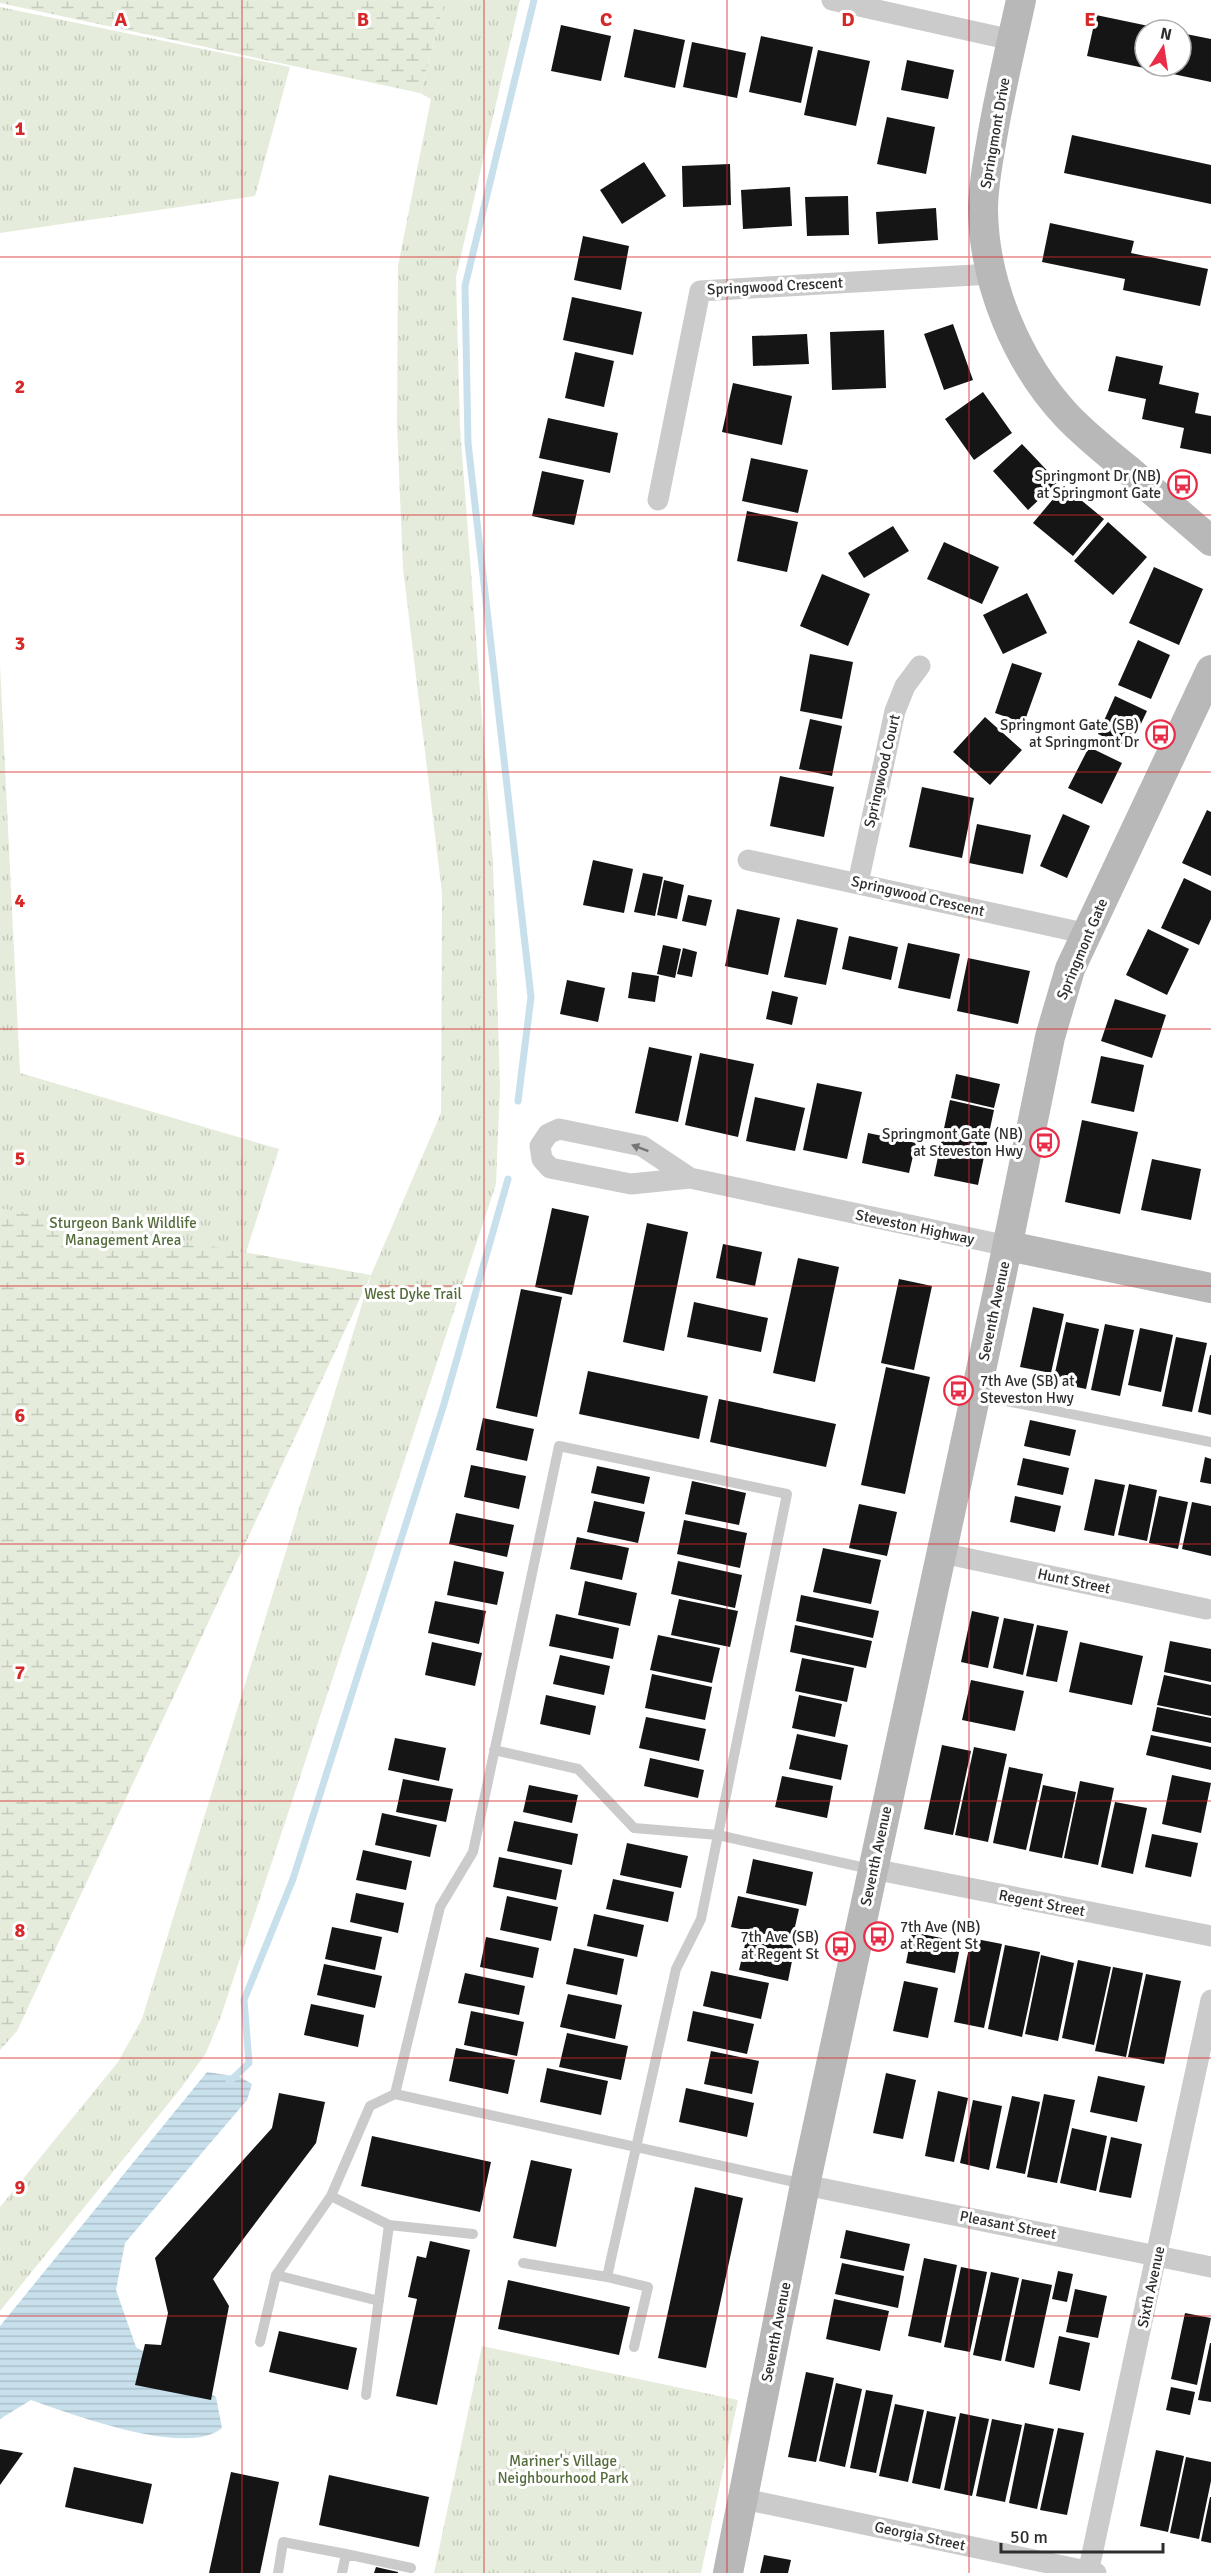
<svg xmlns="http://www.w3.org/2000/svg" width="1211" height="2573" font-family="Signika,sans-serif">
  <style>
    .grass { fill: url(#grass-tufts) }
    .wetland { fill: url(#wetland-marsh) }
    .water { fill: url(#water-rules) }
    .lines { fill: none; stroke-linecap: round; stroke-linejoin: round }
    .stream { stroke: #c7e0ec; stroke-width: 7 }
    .building { fill: #151515 }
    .lane { stroke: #cbcbcb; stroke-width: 10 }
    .street { stroke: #cbcbcb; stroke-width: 21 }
    .secondary { stroke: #b8b8b8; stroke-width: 30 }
    .oneway { fill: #757575 }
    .grid { fill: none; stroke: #d62828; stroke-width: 1.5; stroke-opacity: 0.55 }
    .labels { text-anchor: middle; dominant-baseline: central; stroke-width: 6; stroke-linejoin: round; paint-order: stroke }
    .street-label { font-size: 15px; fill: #2e2e2e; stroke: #fff }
    .poi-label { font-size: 15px; fill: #2e2e2e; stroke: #fff; text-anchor: end }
    .park-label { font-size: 15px; fill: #546b3a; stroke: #fff }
    .grid-label { font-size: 20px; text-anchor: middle; font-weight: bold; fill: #d62828; stroke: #fff; stroke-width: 6; stroke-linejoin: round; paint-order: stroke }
  </style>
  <defs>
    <pattern id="grass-tufts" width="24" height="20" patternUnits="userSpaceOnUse" patternTransform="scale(1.5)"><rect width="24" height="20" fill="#e5ecdb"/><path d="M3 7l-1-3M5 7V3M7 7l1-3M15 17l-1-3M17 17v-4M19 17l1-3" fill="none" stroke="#c5cbbc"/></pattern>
    <pattern id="wetland-marsh" width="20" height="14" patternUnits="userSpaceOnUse" patternTransform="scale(1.5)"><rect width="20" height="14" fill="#e5ecdb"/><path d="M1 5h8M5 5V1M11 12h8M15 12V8" fill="none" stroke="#c5cbbc"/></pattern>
    <pattern id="water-rules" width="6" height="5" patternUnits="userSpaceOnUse" patternTransform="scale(1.5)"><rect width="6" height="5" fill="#c7e0ec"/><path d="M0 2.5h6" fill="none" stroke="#abc0cb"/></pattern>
  </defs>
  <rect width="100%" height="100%" fill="#fff"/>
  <path class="grass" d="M445,0H520L456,277L460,427L493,863L500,1086L496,1184L221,2016L206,2053L181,2088L0,2311V2207L118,2062L142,2019L371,1275L441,1113L442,893L403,568L397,425L398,266L431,99L420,93Z
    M0,7L290,67L255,196L0,233Z
    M0,665L20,1073L279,1149L18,1968L0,1992Z
    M482,2346L738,2400L701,2573H434Z"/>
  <path class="wetland" d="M0,0H445L420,93L0,3Z
    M0,1208L371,1275L17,2031L0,2050Z"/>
  <path class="water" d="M207,2072L240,2077L252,2084L247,2100L125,2243L116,2290L136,2347L216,2397L222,2428C186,2458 72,2414 31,2400L0,2419V2326Z"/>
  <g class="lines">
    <path class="stream" d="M518,1101L531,997L468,443L465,286L534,0
      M229,2082L249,2063L244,2000L293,1879L444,1404L508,1179"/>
  </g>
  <path class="building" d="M1096,15L1163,29L1145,30V66H1181V33L1211,39V82L1087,56Z
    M561,25L611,36L601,81L551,71Z
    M634,29L685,40L675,88L624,77Z
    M761,36L813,47L801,103L749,92Z
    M692,42L746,53L737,98L683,87Z
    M818,50L870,61L856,126L804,115Z
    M907,60L954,70L948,99L901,90Z
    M887,117L935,127L926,174L877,164Z
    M1072,135L1211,165V204L1064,173Z
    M644,162L666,196L622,224L600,190Z
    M730,164L731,205L683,207L682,166Z
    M790,187L792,226L743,229L741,190Z
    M848,196L849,235L807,236L805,197Z
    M936,208L938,240L878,244L876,212Z
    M1050,223L1134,241L1131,253L1208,269L1200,306L1123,290L1125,279L1042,262Z
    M583,236L629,246L621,290L574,280Z
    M572,297L642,312L633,355L563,340Z
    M953,324L973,380L944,390L924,334Z
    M884,330L886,388L832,390L830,332Z
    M807,334L809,364L753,366L752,336Z
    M575,352L614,361L604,407L565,398Z
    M1116,356L1163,366L1159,384L1199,393L1195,413L1211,416V454L1180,448L1184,428L1142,419L1146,399L1108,391Z
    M733,383L792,396L782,445L722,432Z
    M983,392L1012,433L974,460L945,419Z
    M548,418L618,433L610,473L539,458Z
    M1022,444L1058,482L1028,510L993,471Z
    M751,458L808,470L798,513L742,501Z
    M542,471L584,480L574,525L532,516Z
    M1064,486L1104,519L1073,556L1033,523Z
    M747,511L798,522L787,572L737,561Z
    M1108,522L1147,557L1113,595L1074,561Z
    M893,526L909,551L864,578L848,553Z
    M944,542L999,567L982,604L927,579Z
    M1154,567L1203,589L1179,645L1129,623Z
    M822,574L870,594L848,646L800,626Z
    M1027,593L1047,633L1003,654L983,615Z
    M1138,640L1170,655L1151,699L1118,685Z
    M810,654L853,662L842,719L800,711Z
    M1012,663L1042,673L1024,723L995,713Z
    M1115,696L1147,711L1129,749L1098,734Z
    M985,717L1022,750L990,785L953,752Z
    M810,719L842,726L832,776L799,769Z
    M1089,747L1122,763L1102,804L1068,788Z
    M780,776L834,787L824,837L770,826Z
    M922,787L974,798L962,858L909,847Z
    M1207,810L1211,812V876L1182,863Z
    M1063,814L1090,826L1067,878L1040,866Z
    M977,824L1031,835L1023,874L969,863Z
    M593,860L633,869L624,913L583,905Z
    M643,873L663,877L655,916L634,912Z
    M1184,878L1211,891V919L1199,945L1161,928Z
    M664,880L684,885L677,919L657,915Z
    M688,895L712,900L706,926L682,921Z
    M737,909L780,918L768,975L725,966Z
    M797,919L838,928L826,985L784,977Z
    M1148,929L1189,949L1167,995L1126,975Z
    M849,936L898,947L891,980L842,969Z
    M908,943L960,954L950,999L898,988Z
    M663,945L681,949L675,978L657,974Z
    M683,948L697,952L692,977L677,974Z
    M968,958L1030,971L1018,1024L957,1011Z
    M632,972L659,976L655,1002L628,998Z
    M567,980L605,988L598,1022L560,1014Z
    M772,991L798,997L792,1025L766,1019Z
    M1115,999L1166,1015L1152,1058L1101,1041Z
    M649,1047L692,1056L678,1122L635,1113Z
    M700,1053L754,1064L738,1137L685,1125Z
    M1101,1056L1144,1065L1134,1112L1091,1103Z
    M956,1074L1000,1084L994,1108L951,1098Z
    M817,1083L862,1092L847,1159L803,1150Z
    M755,1097L805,1108L795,1151L746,1141Z
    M950,1100L994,1110L978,1185L934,1176Z
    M1082,1120L1138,1132L1120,1214L1065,1202Z
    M868,1133L916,1143L909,1173L862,1163Z
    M1152,1159L1201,1169L1191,1220L1141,1210Z
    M552,1208L589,1216L572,1295L535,1287Z
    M647,1223L688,1232L664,1351L623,1342Z
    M723,1244L762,1252L755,1286L716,1278Z
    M798,1258L839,1267L815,1382L773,1373Z
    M899,1279L932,1286L914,1370L881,1363Z
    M521,1289L562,1297L537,1417L496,1408Z
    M694,1302L768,1318L761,1352L687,1337Z
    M1033,1307L1064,1314L1051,1373L1020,1367Z
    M1066,1322L1099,1329L1086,1389L1053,1382Z
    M1105,1324L1134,1330L1120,1396L1091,1390Z
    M1140,1328L1173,1335L1161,1392L1128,1385Z
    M1176,1337L1207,1343L1192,1412L1162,1406Z
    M1210,1355H1211V1415L1198,1412Z
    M886,1367L930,1377L905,1494L861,1485Z
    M588,1371L708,1396L699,1439L579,1414Z
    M719,1399L836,1424L826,1467L710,1442Z
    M483,1418L534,1429L527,1461L476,1450Z
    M1030,1420L1076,1430L1070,1456L1024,1446Z
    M1205,1457L1211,1459V1484L1200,1482Z
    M1023,1458L1069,1468L1063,1495L1017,1485Z
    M471,1465L526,1476L519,1509L464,1497Z
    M597,1466L650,1477L644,1504L591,1493Z
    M1095,1479L1125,1485L1114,1536L1084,1530Z
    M692,1481L746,1493L739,1525L685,1514Z
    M1129,1484L1157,1490L1147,1541L1118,1535Z
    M1015,1496L1061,1506L1055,1532L1010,1522Z
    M1159,1496L1188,1502L1178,1549L1149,1543Z
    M594,1501L645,1512L638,1543L587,1532Z
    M1192,1502L1211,1506V1556L1182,1549Z
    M859,1504L897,1512L887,1556L849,1548Z
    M456,1513L514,1525L507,1557L449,1544Z
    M684,1520L747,1533L740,1568L677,1554Z
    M577,1537L629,1548L622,1580L570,1569Z
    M823,1548L881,1560L871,1604L813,1592Z
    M454,1561L504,1572L497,1605L447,1595Z
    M678,1561L742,1575L735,1608L671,1594Z
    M585,1581L637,1593L630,1626L578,1615Z
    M801,1595L879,1611L873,1638L796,1621Z
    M679,1599L738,1611L730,1647L671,1635Z
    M435,1601L486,1611L479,1644L428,1633Z
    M972,1611L999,1617L988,1668L961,1662Z
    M556,1614L619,1628L613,1659L549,1646Z
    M1004,1618L1034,1624L1023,1675L993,1668Z
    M795,1625L872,1641L866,1668L790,1652Z
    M1037,1625L1068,1631L1057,1682L1026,1676Z
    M658,1635L720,1648L712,1683L650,1670Z
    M1170,1641L1211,1649V1682L1164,1672Z
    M432,1642L482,1653L475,1686L425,1675Z
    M1080,1642L1143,1656L1132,1705L1069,1692Z
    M560,1655L610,1666L604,1695L553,1684Z
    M802,1658L854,1668L847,1702L795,1691Z
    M652,1674L712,1687L705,1720L645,1708Z
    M1164,1675L1211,1685V1716L1157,1705Z
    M971,1680L1024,1691L1015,1731L962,1720Z
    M546,1695L596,1706L590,1735L540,1724Z
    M799,1695L842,1704L835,1737L792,1728Z
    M1157,1707L1211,1718V1743L1152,1731Z
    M646,1717L706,1729L699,1761L639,1748Z
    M797,1734L848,1745L841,1780L789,1769Z
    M1151,1735L1211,1747V1770L1146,1755Z
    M395,1738L446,1748L439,1781L388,1770Z
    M942,1745L971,1751L953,1835L924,1829Z
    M974,1747L1007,1754L988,1842L955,1835Z
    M650,1758L704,1770L698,1798L644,1786Z
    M1009,1767L1043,1774L1026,1850L993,1843Z
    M1172,1775L1211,1783L1201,1833L1162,1824Z
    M782,1776L833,1786L827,1818L775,1807Z
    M403,1779L453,1789L446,1822L396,1812Z
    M1080,1781L1114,1788L1098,1865L1064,1858Z
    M529,1785L578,1795L572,1823L523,1812Z
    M1043,1785L1076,1792L1062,1858L1029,1851Z
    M1115,1802L1147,1808L1133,1874L1101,1867Z
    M382,1813L437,1825L430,1857L375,1845Z
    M514,1821L578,1834L572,1865L507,1851Z
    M1152,1834L1198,1843L1191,1877L1145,1867Z
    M627,1843L688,1856L681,1888L620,1875Z
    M363,1850L412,1861L406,1890L356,1880Z
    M499,1857L562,1870L556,1900L493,1887Z
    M753,1859L813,1872L806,1906L746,1893Z
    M613,1879L674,1892L668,1922L606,1909Z
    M356,1893L404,1903L398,1933L350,1922Z
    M507,1896L558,1907L551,1941L500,1930Z
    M738,1896L799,1909L792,1940L731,1927Z
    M594,1914L644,1925L637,1957L587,1946Z
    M332,1927L382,1937L375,1970L325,1959Z
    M912,1932L961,1942L955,1973L906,1963Z
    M747,1936L795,1946L788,1981L739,1970Z
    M486,1937L539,1948L533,1978L480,1967Z
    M971,1938L1002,1944L984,2028L954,2022Z
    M1005,1945L1040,1952L1022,2037L988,2029Z
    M574,1948L624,1959L617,1995L566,1984Z
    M1041,1955L1074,1963L1058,2041L1025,2034Z
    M1078,1960L1111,1967L1094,2045L1062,2038Z
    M324,1964L382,1976L375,2008L317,1995Z
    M1113,1967L1143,1973L1126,2057L1095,2051Z
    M711,1971L769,1983L761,2019L703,2006Z
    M465,1973L525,1986L519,2015L458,2003Z
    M1146,1974L1181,1981L1164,2064L1128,2057Z
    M904,1981L938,1988L928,2038L893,2031Z
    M568,1994L622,2005L615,2039L560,2027Z
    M311,2004L364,2015L358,2047L304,2035Z
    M471,2011L524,2022L517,2056L464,2045Z
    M693,2011L754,2024L747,2054L687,2041Z
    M567,2033L628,2046L621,2080L559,2067Z
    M456,2048L515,2060L508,2094L449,2081Z
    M711,2051L759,2061L752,2094L704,2084Z
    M547,2068L608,2081L601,2115L540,2102Z
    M886,2073L916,2080L903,2139L873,2133Z
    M1098,2076L1145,2086L1137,2122L1090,2112Z
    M686,2088L754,2103L747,2137L679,2122Z
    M938,2091L968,2098L954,2162L925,2156Z
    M279,2093L325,2102L316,2143L213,2279L229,2306L211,2400L135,2385L145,2344L161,2345L168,2313L155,2258L272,2128Z
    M1044,2094L1075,2100L1057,2183L1027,2177Z
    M1012,2096L1040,2102L1025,2174L996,2168Z
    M973,2100L1002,2106L989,2170L960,2163Z
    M1072,2128L1107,2136L1096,2191L1060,2183Z
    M372,2136L491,2162L480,2212L361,2186Z
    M1111,2137L1142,2144L1131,2198L1099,2192Z
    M531,2160L572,2169L556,2247L513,2238Z
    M695,2187L743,2198L706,2368L658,2358Z
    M846,2230L910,2244L904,2271L840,2258Z
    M430,2241L470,2250L437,2405L396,2396L417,2299L408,2297L417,2256L426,2258Z
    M924,2258L957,2265L941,2343L908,2336Z
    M842,2263L904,2276L898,2308L835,2294Z
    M961,2267L987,2272L970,2352L944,2347Z
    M1058,2271L1073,2274L1067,2302L1052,2299Z
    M991,2272L1019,2278L1001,2361L973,2355Z
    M1022,2279L1052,2285L1034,2368L1005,2361Z
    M508,2280L630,2307L619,2355L498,2329Z
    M1075,2289L1107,2296L1098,2338L1066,2332Z
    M834,2299L889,2311L880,2351L826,2339Z
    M1185,2313L1211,2318L1197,2385L1171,2379Z
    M279,2331L357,2348L348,2390L269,2372Z
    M1059,2336L1090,2343L1080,2391L1049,2384Z
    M1210,2343H1211V2402L1198,2400Z
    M806,2372L834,2378L816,2462L788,2457Z
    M836,2383L862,2389L845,2467L819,2461Z
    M1171,2387L1195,2392L1190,2415L1166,2410Z
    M866,2390L893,2395L876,2473L850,2468Z
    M895,2404L924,2410L908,2482L879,2476Z
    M927,2411L956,2417L940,2489L912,2483Z
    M960,2413L989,2419L972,2496L944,2490Z
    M992,2419L1022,2425L1005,2502L976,2496Z
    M1025,2423L1054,2429L1037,2509L1009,2503Z
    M1058,2428L1084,2433L1067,2515L1040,2510Z
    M0,2449L23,2453L0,2485Z
    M1156,2450L1184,2456L1168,2532L1140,2526Z
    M1186,2457L1211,2462V2481L1199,2539L1170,2533Z
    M74,2467L152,2484L143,2524L65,2507Z
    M231,2472L279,2482L260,2573H209Z
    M329,2475L429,2497L419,2547L319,2525Z
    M1210,2497H1211V2543L1201,2541Z
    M764,2555L791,2560L788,2573H760Z
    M376,2567L398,2572V2573H374Z"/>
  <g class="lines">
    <path class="lane" d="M976,1395L1211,1442
      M494,1750L578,1769L634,1828L718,1835L870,1869
      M395,2094L440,1907L473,1852L559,1446L787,1494L701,1919L676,1969L607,2277
      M331,2196L389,2225L473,2234
      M523,2263L607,2277L648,2287L634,2347
      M276,2275L379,2301
      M260,2342L276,2275L331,2196L370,2106L395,2094L804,2184
      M366,2395L389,2225
      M346,2554L411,2568
      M278,2573L283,2542L346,2554L342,2573"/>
    <path class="street" d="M832,0L1012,40
      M658,500L700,291L992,274
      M748,860L1088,934
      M858,883L895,711L905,686L920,666
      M690,1178L642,1146L559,1129L548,1134L540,1146L542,1159L550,1168L631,1184L690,1178L1008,1246
      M942,1553L1206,1609
      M873,1869L1211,1936
      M805,2185L1211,2267
      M744,2499L1096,2573
      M1088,2573L1211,2000"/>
    <path class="secondary" d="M1021,0C1011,46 1000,91 992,138C988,162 983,185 983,210C984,283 1017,363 1067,416C1087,437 1110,455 1132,473C1158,496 1185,518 1211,541
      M1008,1246L1211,1288
      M728,2573L805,2185L1000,1282L1050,1037L1070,969L1211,670"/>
  </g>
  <defs><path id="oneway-solid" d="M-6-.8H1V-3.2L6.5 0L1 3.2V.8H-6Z" transform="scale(1.5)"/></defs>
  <use class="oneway" href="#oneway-solid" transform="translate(640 1148) rotate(-159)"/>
  <path class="grid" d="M242,0V2573M484,0V2573M727,0V2573M969,0V2573M0,257H1211M0,515H1211M0,772H1211M0,1029H1211M0,1286H1211M0,1544H1211M0,1801H1211M0,2058H1211M0,2316H1211"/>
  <defs>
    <symbol id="bus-ring" viewBox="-11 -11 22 22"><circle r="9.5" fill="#fff" stroke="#e92c47" stroke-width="1.5"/><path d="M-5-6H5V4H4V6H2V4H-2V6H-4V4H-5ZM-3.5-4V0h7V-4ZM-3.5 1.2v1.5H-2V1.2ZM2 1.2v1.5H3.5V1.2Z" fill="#e92c47"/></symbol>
  </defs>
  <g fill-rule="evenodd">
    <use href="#bus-ring" x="1166" y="468" width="33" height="33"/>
    <use href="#bus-ring" x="1144" y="718" width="33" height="33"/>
    <use href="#bus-ring" x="1028" y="1126" width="33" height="33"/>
    <use href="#bus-ring" x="942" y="1374" width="33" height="33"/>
    <use href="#bus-ring" x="862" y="1920" width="33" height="33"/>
    <use href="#bus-ring" x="824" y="1930" width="33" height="33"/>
  </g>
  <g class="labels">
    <g class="street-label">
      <text transform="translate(995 133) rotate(-80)">Springmont Drive</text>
      <text transform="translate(775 286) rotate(-3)">Springwood Crescent</text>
      <text transform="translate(882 771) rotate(-77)">Springwood Court</text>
      <text transform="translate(918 896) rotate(13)">Springwood Crescent</text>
      <text transform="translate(1082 949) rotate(-67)">Springmont Gate</text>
      <text transform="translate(915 1227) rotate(12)">Steveston Highway</text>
      <text transform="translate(994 1311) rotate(-78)">Seventh Avenue</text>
      <text transform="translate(1074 1581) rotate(12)">Hunt Street</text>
      <text transform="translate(876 1856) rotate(-78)">Seventh Avenue</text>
      <text transform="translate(1042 1903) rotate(11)">Regent Street</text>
      <text transform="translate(1008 2225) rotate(11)">Pleasant Street</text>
      <text transform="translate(1151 2287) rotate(-78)">Sixth Avenue</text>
      <text transform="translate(776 2332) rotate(-79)">Seventh Avenue</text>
      <text transform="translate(920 2536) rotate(12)">Georgia Street</text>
    </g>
    <g class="poi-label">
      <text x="1161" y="476">Springmont Dr (NB)<tspan x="1161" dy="17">at Springmont Gate</tspan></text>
      <text x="1139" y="725">Springmont Gate (SB)<tspan x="1139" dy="17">at Springmont Dr</tspan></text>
      <text x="1023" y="1134">Springmont Gate (NB)<tspan x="1023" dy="17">at Steveston Hwy</tspan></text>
      <text x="980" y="1381" text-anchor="start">7th Ave (SB) at<tspan x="980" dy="17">Steveston Hwy</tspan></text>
      <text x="900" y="1927" text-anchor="start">7th Ave (NB)<tspan x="900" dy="17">at Regent St</tspan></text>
      <text x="819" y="1937">7th Ave (SB)<tspan x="819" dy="17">at Regent St</tspan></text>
    </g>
    <g class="park-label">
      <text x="123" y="1223">Sturgeon Bank Wildlife<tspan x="123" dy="17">Management Area</tspan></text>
      <text x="413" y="1294">West Dyke Trail</text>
      <text x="563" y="2461">Mariner's Village<tspan x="563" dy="17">Neighbourhood Park</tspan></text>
    </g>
  </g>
  <g class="grid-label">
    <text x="121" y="26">A</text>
    <text x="363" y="26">B</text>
    <text x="606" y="26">C</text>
    <text x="848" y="26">D</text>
    <text x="1090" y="26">E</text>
    <text x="20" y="135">1</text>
    <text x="20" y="393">2</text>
    <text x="20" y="650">3</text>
    <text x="20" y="907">4</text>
    <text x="20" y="1165">5</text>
    <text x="20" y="1422">6</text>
    <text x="20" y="1679">7</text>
    <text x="20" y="1937">8</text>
    <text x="20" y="2194">9</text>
  </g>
  <g transform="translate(1163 48) rotate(12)"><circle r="28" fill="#ffffff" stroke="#ababab" stroke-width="1.5"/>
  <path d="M0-4.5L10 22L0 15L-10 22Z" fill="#e92c47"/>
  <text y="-9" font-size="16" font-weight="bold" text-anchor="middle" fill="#2e2e2e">N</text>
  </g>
  <path d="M1001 2543v9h162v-9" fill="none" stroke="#2e2e2e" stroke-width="3"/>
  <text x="1010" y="2543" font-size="18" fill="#2e2e2e" stroke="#ffffff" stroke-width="4.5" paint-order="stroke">50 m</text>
</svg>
